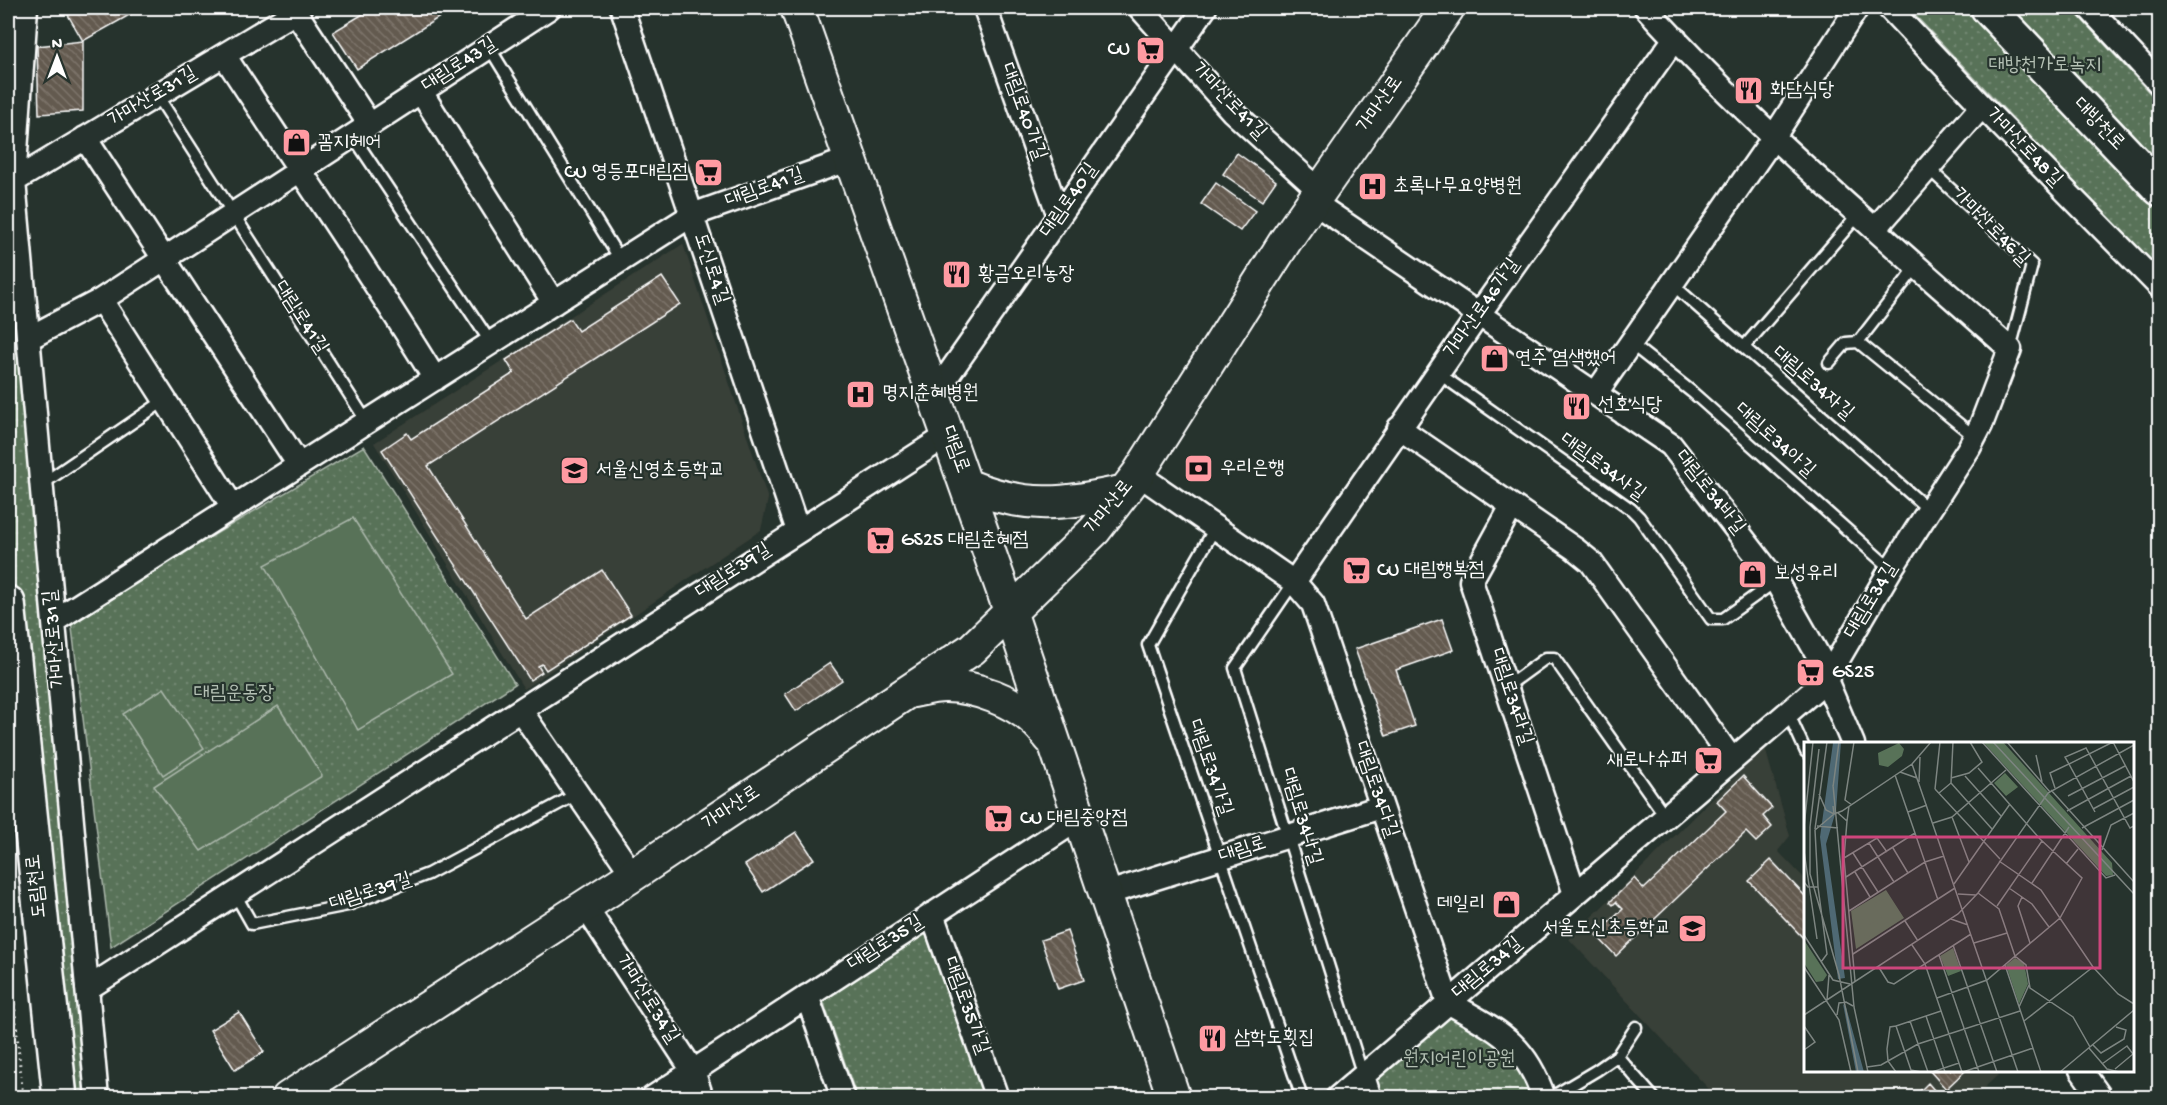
<svg xmlns="http://www.w3.org/2000/svg" width="2167" height="1105" font-family="'Gochi Hand','Poor Story',sans-serif">
  <style>
    .built { fill: #393f37 }
    .green { fill: url(#green-dots); stroke: #acb8ac; stroke-width: 1.5 }
    .pitch { fill: #587258; stroke: #acb8ac; stroke-width: 1.5 }
    .water { fill: url(#water-waves); stroke: #95a5ac; stroke-width: 1.5 }
    .building { fill: url(#building-back-hatch); stroke: #fff; stroke-width: 1.5 }
    .lines { fill: none; stroke-linecap: round; stroke-linejoin: round }
    .lane-casing { stroke: #fff; stroke-width: 15 }
    .street-casing { stroke: #fff; stroke-width: 27 }
    .secondary-casing { stroke: #fff; stroke-width: 36 }
    .primary-casing { stroke: #fff; stroke-width: 38 }
    .path { stroke: #fff; stroke-width: 3; stroke-dasharray: 1.5 4.5; stroke-linecap: butt }
    .lane { stroke: #26332d; stroke-width: 10 }
    .street { stroke: #26332d; stroke-width: 22 }
    .secondary { stroke: #26332d; stroke-width: 32 }
    .primary { stroke: #26332d; stroke-width: 33 }
    .labels { text-anchor: middle; dominant-baseline: central; stroke-width: 4.5; stroke-linejoin: round; paint-order: stroke }
    .poi-label { font-size: 20px; fill: #fff; stroke: #26332d; text-anchor: start }
    .street-label { font-size: 20px; fill: #fff; stroke: #26332d }
    .park-label { font-size: 20px; fill: #b4c0b4; stroke: #26332d }
    .inset-road { fill: none; stroke: #7d8581; stroke-width: 1.5 }
    .view { fill: #ce467c; fill-opacity: 0.15; stroke: #ce467c; stroke-width: 3 }
    .inset-edge { fill: none; stroke: #fff; stroke-width: 3 }
  </style>
  <defs>
    <pattern id="green-dots" width="8" height="8" patternUnits="userSpaceOnUse" patternTransform="scale(1.5)"><rect width="8" height="8" fill="#587258"/><path d="M2 2h.1M6 6h.1" fill="none" stroke="#718771" stroke-width="1.8" stroke-linecap="round"/></pattern>
    <pattern id="water-waves" width="16" height="10" patternUnits="userSpaceOnUse" patternTransform="scale(1.5)"><rect width="16" height="10" fill="#4f6974"/><path d="M0 5q4-4 8 0t8 0" fill="none" stroke="#698089"/></pattern>
    <pattern id="building-back-hatch" width="6" height="6" patternUnits="userSpaceOnUse" patternTransform="scale(1.5)"><rect width="6" height="6" fill="#645a4f"/><path d="M-1 5l2 2M0 0l6 6M5-1l2 2" fill="none" stroke="#7b7369"/></pattern>
  </defs>
  <rect width="100%" height="100%" fill="#26332d"/>
  <filter id="ink" filterUnits="userSpaceOnUse"><feTurbulence type="fractalNoise" baseFrequency=".0167" numOctaves="2"/><feDisplacementMap in="SourceGraphic" scale="12" xChannelSelector="R" yChannelSelector="G"/><feConvolveMatrix kernelMatrix="1 2 1 2 8 2 1 2 1" color-interpolation-filters="sRGB"/></filter>
  <g filter="url(#ink)">
    <path class="built" d="M683,244L768,499L761,530L524,689L374,443Z
      M1765,748L1790,836L1778,851L1805,879L1806,1070H1993L1998,1075L1974,1097H1720L1708,1088L1569,939Z"/>
    <path class="green" d="M1908,8H2071L2159,103V272Z
      M8,249L88,1097H67L8,533Z
      M364,446L515,684L111,947L71,620Z
      M925,932L984,1097H857L822,998Z
      M1453,1015L1510,1049L1537,1097H1380L1374,1080Z"/>
    <path class="pitch" d="M353,518L452,674L358,730L265,565Z
      M164,688L204,748L163,775L123,714Z
      M278,706L322,776L201,851L154,786Z"/>
    <path class="water" d="M8,1046L14,1097H8Z"/>
    <path class="building" d="M64,8H142L83,41Z
      M373,8H454L357,69L333,32Z
      M83,41V111L39,114L37,46Z
      M1237,153L1276,181L1262,201L1223,174Z
      M1216,183L1255,211L1240,231L1201,204Z
      M662,277L680,304L428,466L526,619L602,570L631,615L546,670L542,664L538,666L542,672L530,680L382,450L407,433L411,439L514,373L506,360L570,319L578,331Z
      M1442,619L1453,650L1396,670L1415,726L1386,736L1355,649Z
      M830,663L842,680L796,711L785,694Z
      M1743,776L1772,808L1763,816L1772,827L1756,842L1746,832L1616,956L1596,935L1623,909L1616,902L1613,905L1610,902L1634,878L1644,889L1726,811L1717,801Z
      M796,832L814,859L763,892L745,865Z
      M1771,860L1806,897V941L1749,881Z
      M1067,931L1084,980L1058,989L1041,940Z
      M239,1012L264,1052L235,1070L210,1030Z
      M1929,1070H1966L1946,1089Z
      M1928,1083L1941,1098H1913Z"/>
    <g class="lines">
      <defs>
        <path id="lane" d="M489,47L621,261
          M157,95L367,422
          M353,136L491,343
          M1928,168L2032,265L2010,349
          M1672,284L1929,510
          M1858,342L1975,437
          M1630,343L1692,392L1891,569
          M1744,347L1859,214
          M1829,363L1846,343L1858,342L1917,266
          M1438,373L1631,509L1639,517L1711,619H1723L1776,581
          M48,480L165,400
          M1215,528L1148,645L1302,1098
          M1294,582L1235,668L1363,1076
          M1506,687L1546,658H1554L1666,817
          M1788,712L1806,752
          M235,894L252,924L348,905L428,874L577,794
          M1617,1056L1654,1098
          M1550,1098L1597,1070L1617,1056L1636,1027"/>
        <path id="street" d="M26,8L14,181L97,1098
          M622,8L798,531
          M985,8L1059,216
          M1140,8L1232,111L1320,191
          M1889,8L1982,106L2160,287
          M2089,8L2160,84
          M224,55C294,163 368,269 435,379
          M421,92L554,303
          M85,138L299,465
          M14,181L292,14L299,17L370,125
          M1313,202L1671,445L1776,581L1823,664L1826,680L1853,744
          M1875,229L1982,106
          M101,300L233,507
          M29,338L101,300L549,8
          M1596,393L1773,138L1857,8
          M934,395L1205,8
          M1399,428L1575,549L1591,562L1732,760
          M1138,474L1294,582L1313,604L1448,1002C1496,1030 1525,1041 1544,1098
          M1512,506L1471,581L1575,894
          M1294,582L1479,314L1675,38
          M54,621L692,215L850,159
          M521,711L633,875
          M1105,894L1381,807
          M585,906L693,1071L702,1098
          M932,914L997,1098
          M87,989L948,435
          M807,996L843,1098
          M2081,1070L2101,1098
          M1363,1076L1370,1098
          M652,1098L1080,818
          M1337,1098L1826,680L1891,569L1969,448L1981,425L2010,349C1886,238 1757,131 1646,8"/>
        <path id="secondary" d="M797,8L1010,611L1174,1098
          M966,485C1025,509 1064,505 1125,491
          M913,691C923,689 935,686 945,686C974,686 1014,701 1035,721C1041,726 1046,733 1051,739
          M288,1098L633,875L972,649L1095,530L1138,474L1286,240L1448,8"/>
        <path id="primary" d="M1988,8L2160,189
          M8,603L60,1098"/>
      </defs>
      <use href="#lane" class="lane-casing"/>
      <use href="#street" class="street-casing"/>
      <use href="#secondary" class="secondary-casing"/>
      <use href="#primary" class="primary-casing"/>
      <path class="path" d="M8,938L23,1098"/>
      <use href="#lane" class="lane"/>
      <use href="#street" class="street"/>
      <use href="#secondary" class="secondary"/>
      <use href="#primary" class="primary"/>
    </g>
  </g>
  <defs>
    <symbol id="supermarket-square" viewBox="-11 -11 22 22"><rect x="-9" y="-9" width="18" height="18" rx="4" fill="#ff9aa2" stroke="#26332d"/><path d="M-6-5.5h2.5l.6 2H6L4.5 2H-2.5L-4.4-4H-6ZM-1.5 3.2a1.3 1.3 0 1 0 .1 0ZM3 3.2a1.3 1.3 0 1 0 .1 0Z" fill="#111"/></symbol>
    <symbol id="restaurant-square" viewBox="-11 -11 22 22"><rect x="-9" y="-9" width="18" height="18" rx="4" fill="#ff9aa2" stroke="#26332d"/><path d="M-5-6h1v4h1v-4h1v4h1v-4h1v5L-1.5 .5V6h-2V.5L-5-1ZM5-6V6H3V1.5H1.5Q1.5-4 5-6Z" fill="#111"/></symbol>
    <symbol id="shop-square" viewBox="-11 -11 22 22"><rect x="-9" y="-9" width="18" height="18" rx="4" fill="#ff9aa2" stroke="#26332d"/><path d="M-5-2.5h2.3a2.7 3.5 0 0 1 5.4 0H5L5.5 6h-11ZM-1.5-2.5h3a1.5 2.3 0 0 0-3 0Z" fill="#111"/></symbol>
    <symbol id="hospital-square" viewBox="-11 -11 22 22"><rect x="-9" y="-9" width="18" height="18" rx="4" fill="#ff9aa2" stroke="#26332d"/><path d="M-5-5h3v3.5h4V-5h3V5h-3V1.5h-4V5h-3Z" fill="#111"/></symbol>
    <symbol id="bank-square" viewBox="-11 -11 22 22"><rect x="-9" y="-9" width="18" height="18" rx="4" fill="#ff9aa2" stroke="#26332d"/><path d="M-6-4H6V4H-6ZM0-2.3a2.3 2.3 0 1 0 0 4.6a2.3 2.3 0 1 0 0-4.6Z" fill="#111"/></symbol>
    <symbol id="school-square" viewBox="-11 -11 22 22"><rect x="-9" y="-9" width="18" height="18" rx="4" fill="#ff9aa2" stroke="#26332d"/><path d="M0-5L7-2L0 1L-7-2ZM-4 1L0 2.5L4 1V4Q0 6-4 4Z" fill="#111"/></symbol>
  </defs>
  <g fill-rule="evenodd">
    <use href="#supermarket-square" x="1134" y="34" width="33" height="33"/>
    <use href="#restaurant-square" x="1732" y="74" width="33" height="33"/>
    <use href="#shop-square" x="280" y="126" width="33" height="33"/>
    <use href="#supermarket-square" x="692" y="156" width="33" height="33"/>
    <use href="#hospital-square" x="1356" y="170" width="33" height="33"/>
    <use href="#restaurant-square" x="940" y="258" width="33" height="33"/>
    <use href="#shop-square" x="1478" y="342" width="33" height="33"/>
    <use href="#hospital-square" x="844" y="378" width="33" height="33"/>
    <use href="#restaurant-square" x="1560" y="390" width="33" height="33"/>
    <use href="#bank-square" x="1182" y="452" width="33" height="33"/>
    <use href="#school-square" x="558" y="454" width="33" height="33"/>
    <use href="#supermarket-square" x="864" y="524" width="33" height="33"/>
    <use href="#supermarket-square" x="1340" y="554" width="33" height="33"/>
    <use href="#shop-square" x="1736" y="558" width="33" height="33"/>
    <use href="#supermarket-square" x="1794" y="656" width="33" height="33"/>
    <use href="#supermarket-square" x="1692" y="744" width="33" height="33"/>
    <use href="#supermarket-square" x="982" y="802" width="33" height="33"/>
    <use href="#shop-square" x="1490" y="888" width="33" height="33"/>
    <use href="#school-square" x="1676" y="912" width="33" height="33"/>
    <use href="#restaurant-square" x="1196" y="1022" width="33" height="33"/>
  </g>
  <g class="labels">
    <g class="poi-label">
      <text x="1130" y="50" text-anchor="end">CU</text>
      <text x="1770" y="91">화담식당</text>
      <text x="317" y="143">꼼지헤어</text>
      <text x="688" y="173" text-anchor="end">CU 영등포대림점</text>
      <text x="1393" y="187">초록나무요양병원</text>
      <text x="978" y="275">황금오리농장</text>
      <text x="1515" y="359">연주 염색했어</text>
      <text x="882" y="394">명지춘혜병원</text>
      <text x="1598" y="406">선호식당</text>
      <text x="1220" y="469">우리은행</text>
      <text x="596" y="471">서울신영초등학교</text>
      <text x="901" y="541">GS25 대림춘혜점</text>
      <text x="1377" y="571">CU 대림행복점</text>
      <text x="1774" y="574">보성유리</text>
      <text x="1832" y="673">GS25</text>
      <text x="1687" y="761" text-anchor="end">새로나슈퍼</text>
      <text x="1020" y="819">CU 대림중앙점</text>
      <text x="1485" y="905" text-anchor="end">데일리</text>
      <text x="1671" y="929" text-anchor="end">서울도신초등학교</text>
      <text x="1234" y="1039">삼학도횟집</text>
    </g>
    <g class="street-label">
      <text transform="translate(460 66) rotate(-33)">대림로43길</text>
      <text transform="translate(153 98) rotate(-31)">가마산로31길</text>
      <text transform="translate(1228 102) rotate(46)">가마산로41길</text>
      <text transform="translate(1381 105) rotate(-55)">가마산로</text>
      <text transform="translate(1022 112) rotate(70)">대림로40가길</text>
      <text transform="translate(2098 125) rotate(46)">대방천로</text>
      <text transform="translate(2023 148) rotate(46)">가마산로48길</text>
      <text transform="translate(765 189) rotate(-20)">대림로41길</text>
      <text transform="translate(1070 201) rotate(-55)">대림로40길</text>
      <text transform="translate(1990 228) rotate(45)">가마산로46길</text>
      <text transform="translate(710 269) rotate(71)">도신로4길</text>
      <text transform="translate(1483 309) rotate(-55)">가마산로46가길</text>
      <text transform="translate(300 318) rotate(57)">대림로41길</text>
      <text transform="translate(1812 384) rotate(41)">대림로34자길</text>
      <text transform="translate(1774 441) rotate(42)">대림로34아길</text>
      <text transform="translate(954 450) rotate(70)">대림로</text>
      <text transform="translate(1602 468) rotate(36)">대림로34사길</text>
      <text transform="translate(1709 493) rotate(52)">대림로34바길</text>
      <text transform="translate(1110 508) rotate(-51)">가마산로</text>
      <text transform="translate(734 572) rotate(-33)">대림로39길</text>
      <text transform="translate(1872 601) rotate(-59)">대림로34길</text>
      <text transform="translate(56 639) rotate(-95)">가마산로31길</text>
      <text transform="translate(1510 697) rotate(72)">대림로34라길</text>
      <text transform="translate(1209 768) rotate(71)">대림로34가길</text>
      <text transform="translate(1375 790) rotate(71)">대림로34다길</text>
      <text transform="translate(732 809) rotate(-34)">가마산로</text>
      <text transform="translate(1300 817) rotate(73)">대림로34나길</text>
      <text transform="translate(1243 851) rotate(-18)">대림로</text>
      <text transform="translate(38 886) rotate(-96)">도림천로</text>
      <text transform="translate(371 893) rotate(-18)">대림로39길</text>
      <text transform="translate(886 944) rotate(-33)">대림로35길</text>
      <text transform="translate(1488 969) rotate(-40)">대림로34길</text>
      <text transform="translate(646 1000) rotate(57)">가마산로34길</text>
      <text transform="translate(965 1006) rotate(70)">대림로35가길</text>
    </g>
    <g class="park-label">
      <text x="2045" y="66">대방천가로녹지</text>
      <text x="234" y="694">대림운동장</text>
      <text x="1459" y="1060">원지어린이공원</text>
    </g>
  </g>
  <g transform="translate(1804 742)">
    <rect width="330" height="330" fill="#26332d"/>
    <path d="M199,0L308,121L309,133L302,134L180,1ZM201,31L214,45L202,54L190,41ZM82,148L100,176L52,207L47,169ZM0,198L23,233L19,239L12,240L0,221ZM149,206L157,229L144,234L136,214ZM211,216L220,221L224,242L215,262L202,223Z" fill="#587258"/>
    <path d="M95,1L100,7L98,14L84,25L75,23L74,11ZM81,156L92,175L81,182L70,162ZM58,177L63,184L72,179L77,187L62,196L53,180Z" fill="#587258"/>
    <path d="M37,0L32,69L22,102L41,236L34,237L16,95L29,1ZM39,262L42,265L60,330H52Z" fill="#4f6974"/>
    <path class="inset-road" d="M178,0L302,136L311,133M189,0L330,152M203,0L246,50M309,0L330,40M15,7L6,85V132L35,233L54,330M232,13L238,40M108,22L214,330M96,30L113,36M91,33L134,158M161,34L197,74M147,36L165,31L178,20L166,0M115,40L116,15M147,41L188,87M29,43L50,265L64,330M29,45L35,0M251,46L246,31L265,22L261,15L282,6L326,86L330,84M131,47L196,117M131,47L136,0M247,48L330,140M135,51L147,41L149,0M15,52L22,68L30,72L38,69L108,22L127,0M264,54L321,24M48,63L41,58L50,0M289,67L330,45M263,69L327,34M104,70L123,63M291,70L265,22L309,0M34,71L43,79L45,64M148,75L165,120M43,79L40,116L51,239M129,81L148,75L202,28M13,84L34,86M0,85L9,0M278,86L330,58M11,87L23,0M65,101L90,140M89,106L104,131M298,108L307,83L330,71M0,109L13,197M49,111L74,150M40,116L73,96L83,110M195,119L237,148L289,225L314,252L330,262M262,122L274,107M51,130L66,155M42,135L111,91M0,140L4,145H14L11,88L30,72L29,64M228,141L265,85M150,142L206,62M14,145L23,212L17,220M205,146L228,162L245,185M174,151L195,167L211,214L222,223L226,246L269,275L286,305M154,152L172,153M218,155L214,164L226,201M193,164L238,99M45,169L121,120L140,114M147,177L164,183M101,179L114,199M0,193L29,238L46,242M170,201L203,191M108,203L121,222L158,330M149,203L193,330M49,212L151,146M135,213L175,330M201,223L237,330M74,224L84,240L90,242L167,192M0,225L35,278L47,330M133,256L183,238L256,176L278,136L236,97L174,26M23,258L25,233M215,265L225,243M0,273L154,172L174,151L244,51L330,3M33,273L35,261L42,260L49,264M122,274L141,330M106,279L124,330M220,279L289,225M0,284L11,300L0,308M289,303L297,311L320,297L322,288L312,285M285,306L303,327L315,330M298,322L323,304L329,312L311,327M63,325L77,323L114,302L216,269M92,330L84,319L83,307L86,285L92,284M117,330L107,328L92,284L137,269M128,330L155,321M159,330L229,306M256,330L330,268"/>
    <path class="view" d="M39,95H296V226H39Z"/>
    <rect width="330" height="330" class="inset-edge"/>
  </g>
  <rect width="2167" height="1105" fill="none" stroke="#26332d" stroke-width="30"/>
  <rect x="15" y="15" width="2137" height="1075" fill="none" stroke="#fff" stroke-width="2" filter="url(#ink)"/>
  <g transform="translate(57 57)" stroke="#26332d" stroke-width="4.5" paint-order="stroke">
  <path d="M0-4.5L10 22L0 15L-10 22Z" fill="#ffffff"/>
  <text y="-9" font-size="16" font-weight="bold" text-anchor="middle" fill="#ffffff">N</text>
  </g>
</svg>
